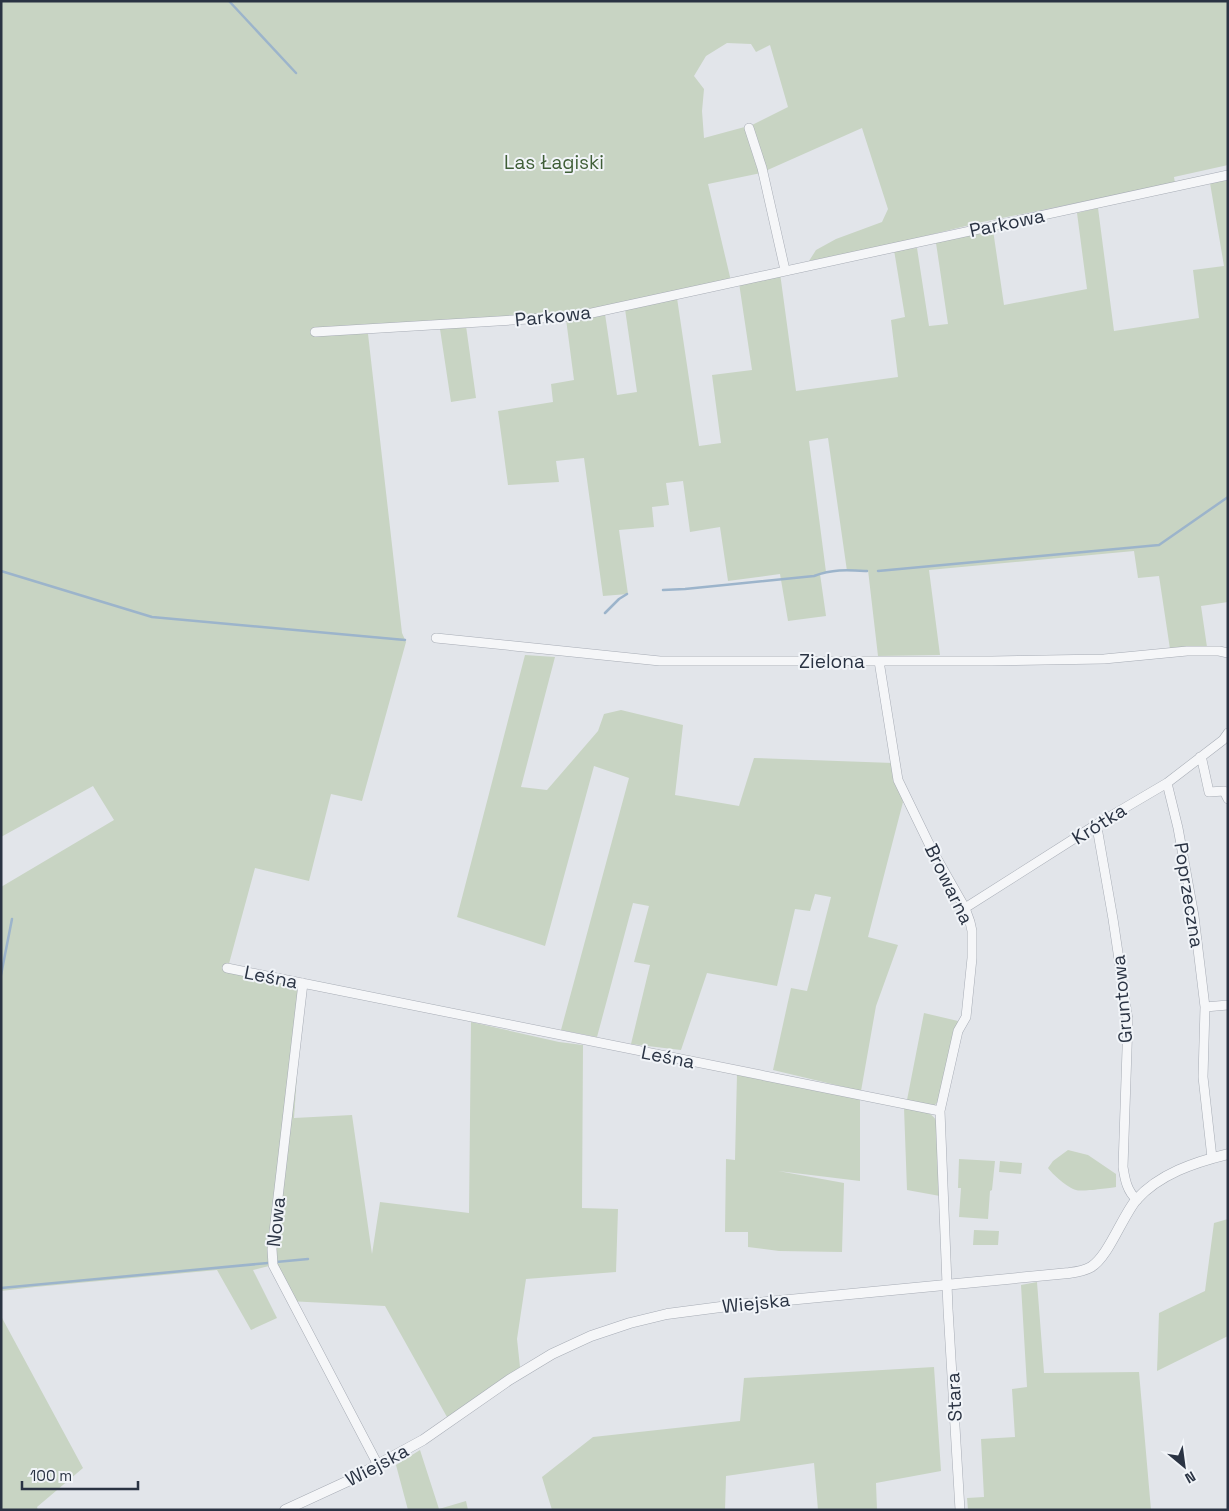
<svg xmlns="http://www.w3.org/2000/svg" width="1229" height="1511" font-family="'Space Grotesk',sans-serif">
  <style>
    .green { fill: #c8d4c3; fill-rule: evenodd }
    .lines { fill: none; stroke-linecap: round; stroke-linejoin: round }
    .stream { stroke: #9cb4cb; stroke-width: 2.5 }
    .minor-casing { stroke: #a7acb5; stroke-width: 10 }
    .tertiary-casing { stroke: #a7acb5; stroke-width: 11 }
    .minor { stroke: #f5f6f8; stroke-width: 9 }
    .tertiary { stroke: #f5f6f8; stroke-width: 10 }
    .labels { text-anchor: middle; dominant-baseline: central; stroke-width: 4; stroke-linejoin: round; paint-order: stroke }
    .park-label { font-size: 19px; fill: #3f5e37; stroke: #f1f4f8 }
    .street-label { font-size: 19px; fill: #2a3343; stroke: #f1f4f8 }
  </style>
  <rect width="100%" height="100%" fill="#e2e5ea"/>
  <path class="green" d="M1,1H1228V165L1174,177L1175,183L982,222L897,243L809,261L816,250L836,239L882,222L888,209L862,128L761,173L708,184L731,281L579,313L367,325L402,633L406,642L362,801L331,794L309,881L255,868L227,971L303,989L294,1118L352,1115L372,1254L380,1202L469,1213L471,1022L559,1042L583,1045L582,1208L618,1209L616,1272L526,1279L517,1339L520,1367L472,1403L447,1417L385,1306L288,1301L269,1266L253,1270L277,1318L251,1330L217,1270L35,1287L1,1291V887L114,820L93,786L1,837ZM727,43L751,44L756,52L770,45L788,107L752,125L704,138L702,111L704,89L694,76L706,56Z
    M1228,180V602L1201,606L1207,647L1170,649L1159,576L1138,578L1134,551L929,570L940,655L878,656L868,570L847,571L828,438L809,441L826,572L820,574L826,616L788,621L780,574L728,581L720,527L690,532L683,481L666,483L669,505L652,507L654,527L619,530L628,594L603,596L584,458L556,461L559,482L508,485L498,411L553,402L551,384L574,380L566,319L605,314L617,395L637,392L625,309L677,298L699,446L721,443L712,375L752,370L739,283L780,273L796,391L898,377L891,320L905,317L894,250L917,248L929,326L948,324L936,243L993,230L1004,305L1087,289L1077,213L1098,208L1114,331L1199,318L1193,270L1224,266L1210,183Z
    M466,326L476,398L451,402L440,329Z
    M525,655L555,657L521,787L547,790L598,731L604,714L621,710L683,725L675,795L739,806L754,758L893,763L903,802L868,937L898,945L876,1006L861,1091L773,1070L791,988L807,991L831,897L815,894L810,911L795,909L777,986L707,973L681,1050L631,1044L650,965L634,962L649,906L633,903L597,1037L561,1030L629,778L594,766L545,946L457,917Z
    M924,1013L958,1021L939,1100L935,1105L932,1106L907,1100Z
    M737,1074L860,1098V1181L778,1171L844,1183L842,1252L779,1251L748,1247V1232H725L726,1159L735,1160Z
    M904,1108C916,1110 932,1110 937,1122L940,1196L907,1190Z
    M1068,1150L1088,1155L1116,1174V1187C1109,1188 1081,1192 1076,1190C1068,1188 1052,1174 1048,1168L1053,1161Z
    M959,1159L995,1161L992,1190L990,1191L988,1219L959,1217L961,1188H958Z
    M1000,1161L1022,1163L1021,1174L999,1172Z
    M1228,1219V1336L1157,1371L1159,1313L1205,1291L1214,1223Z
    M974,1230L999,1231L998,1245H973Z
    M1037,1282L1044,1373L1139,1372L1151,1510H968L967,1498L984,1497L981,1439L1015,1437L1012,1389L1027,1387L1021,1285Z
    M1,1316L83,1468L37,1507L38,1510H1Z
    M934,1367L941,1471L876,1483L877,1510H818L814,1463L726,1476L725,1510H552L542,1477L593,1437L740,1421L744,1378Z
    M420,1450L439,1509L466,1501L468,1510H408L396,1465Z"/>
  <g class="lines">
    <path class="stream" d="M229,1L296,73
      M1,571L152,617L405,640
      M878,571L1159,545L1228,497
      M663,590L685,589L814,576C833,569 847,570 867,571
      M605,613L619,599L627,594
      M1,975L12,919
      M276,1262L308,1259
      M1,1288L268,1263"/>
    <defs>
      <path id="minor" d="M749,128L762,168L785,270
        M315,332L578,316L1228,175
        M436,638L660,661H992L1104,659L1187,651H1219L1228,653
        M879,661L898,780L932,850L965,908L970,922L972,931V958L966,1017L958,1031L940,1111L948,1309L960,1510
        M1200,757L1202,760L1209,792L1224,791L1228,799
        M1167,783L1178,828L1194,916L1205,1007L1203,1077L1212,1158
        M1094,826L1098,833L1113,919L1128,1020L1123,1167C1125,1180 1127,1191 1137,1200
        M965,908L1094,826L1167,783L1223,740L1228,733
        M227,968L940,1111
        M303,983L272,1249L273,1265L378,1465
        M1205,1007L1228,1005"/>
      <path id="tertiary" d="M285,1510L348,1481L423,1440L509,1380L552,1354L591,1336L630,1323L667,1314L736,1305L1069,1273C1077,1272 1084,1271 1091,1267C1108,1257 1122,1217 1136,1200C1159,1174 1195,1162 1228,1154"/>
    </defs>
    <use href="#minor" class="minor-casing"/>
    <use href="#tertiary" class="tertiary-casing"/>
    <use href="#minor" class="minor"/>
    <use href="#tertiary" class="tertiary"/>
  </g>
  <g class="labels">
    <g class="park-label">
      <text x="554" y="162">Las Łagiski</text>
    </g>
    <g class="street-label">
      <text transform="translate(1007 223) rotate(-12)">Parkowa</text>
      <text transform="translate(553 316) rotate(-6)">Parkowa</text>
      <text x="832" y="661">Zielona</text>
      <text transform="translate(1099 824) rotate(-32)">Krótka</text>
      <text transform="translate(949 884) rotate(64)">Browarna</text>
      <text transform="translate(1189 895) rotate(81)">Poprzeczna</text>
      <text transform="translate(271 977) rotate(11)">Leśna</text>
      <text transform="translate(1122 999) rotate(-95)">Gruntowa</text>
      <text transform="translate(668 1057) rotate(11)">Leśna</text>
      <text transform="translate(276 1222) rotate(-84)">Nowa</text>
      <text transform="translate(756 1303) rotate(-6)">Wiejska</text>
      <text transform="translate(954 1397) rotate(-93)">Stara</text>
      <text transform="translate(377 1465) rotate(-28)">Wiejska</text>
    </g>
  </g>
  <rect width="1229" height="1511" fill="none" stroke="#2a3343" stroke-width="5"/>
  <g transform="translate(1184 1466) rotate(151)" stroke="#f1f4f8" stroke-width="4" paint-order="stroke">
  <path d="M0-4L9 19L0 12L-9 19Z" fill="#2a3343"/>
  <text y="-8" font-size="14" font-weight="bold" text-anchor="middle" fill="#2a3343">N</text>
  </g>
  <path d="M22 1481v8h116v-8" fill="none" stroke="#2a3343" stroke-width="2.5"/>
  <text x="30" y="1481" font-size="15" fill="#2a3343" stroke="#f1f4f8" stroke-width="4" paint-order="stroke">100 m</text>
</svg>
